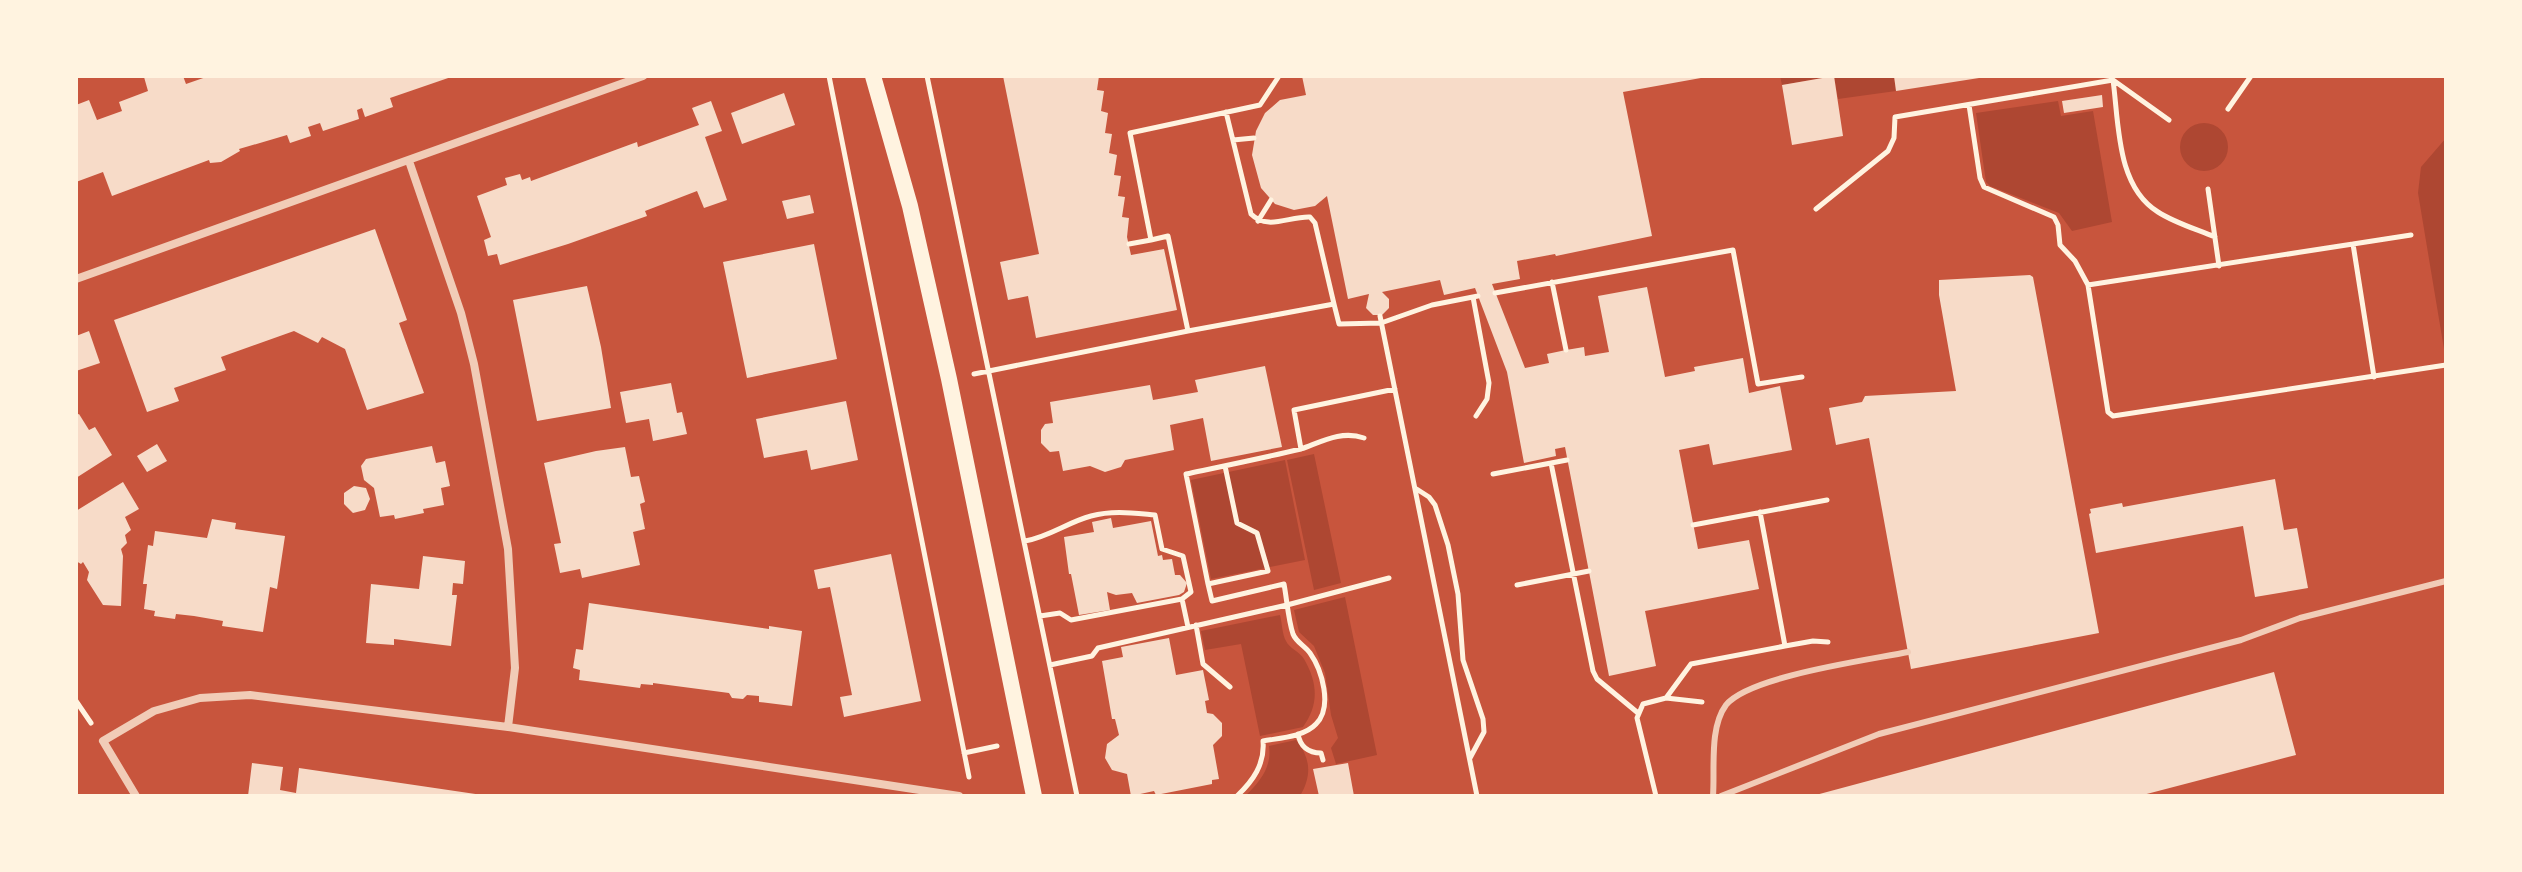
<svg xmlns="http://www.w3.org/2000/svg" width="2522" height="872" font-family="Barlow,sans-serif">
  <style>
    .green { fill: #ae4732 }
    .building { fill: #f7dbc8 }
    .lines { fill: none; stroke-linecap: round; stroke-linejoin: round }
    .path { stroke: #fff3e0; stroke-width: 5 }
    .service { stroke: #f1ccb7; stroke-width: 6 }
    .minor { stroke: #f1ccb7; stroke-width: 8 }
    .secondary { stroke: #fff3e0; stroke-width: 16 }
  </style>
  <rect width="100%" height="100%" fill="#c8553d"/>
  <path class="green" d="M1780,76H1894L1896,91L1838,99L1834,76L1782,85Z
    M2058,101L2061,116L2093,111L2112,222L2072,231L2059,213L1990,186L1986,182L1976,113Z
    M2180 147a24 24 0 1 1 48 0a24 24 0 1 1-48 0Z
    M2446,138V361L2418,193L2421,167Z
    M1314,454L1341,583L1314,590L1287,460Z
    M1285,460L1305,560L1211,579L1191,480Z
    M1345,597L1377,755L1336,764L1331,748L1338,738L1331,715L1325,673L1314,646L1299,632L1294,610Z
    M1280,615C1282,622 1282,634 1286,641C1289,648 1300,652 1304,659C1318,683 1319,705 1303,727L1260,736L1241,644L1205,650L1201,631Z
    M1296,740C1311,758 1312,776 1300,796H1245C1260,782 1272,767 1269,746Z"/>
  <path class="building" d="M148,76H183L186,84L209,76H454L390,98L393,107L365,117L362,108L357,110L359,119L323,131L320,123L308,127L311,136L290,143L287,135L239,149L240,151L221,162L210,163L209,160L112,196L103,172L76,182V105L89,100L97,120L122,111L119,102L148,91L144,77Z
    M1003,76H1099L1097,90L1104,91L1101,111L1108,113L1105,133L1112,134L1109,153L1117,155L1114,175L1121,176L1118,196L1125,197L1122,217L1129,218L1127,237L1131,255L1164,249L1177,310L1036,338L1028,296L1008,300L1000,262L1039,254Z
    M1302,76H1712L1623,92L1652,236L1556,256L1555,254L1517,261L1520,279L1492,284L1525,368L1549,363L1547,354L1566,350L1584,347L1585,356L1609,352L1598,296L1647,287L1665,377L1695,371L1694,367L1743,358L1749,393L1780,386L1792,450L1713,465L1709,444L1679,450L1698,549L1749,540L1759,589L1645,611L1656,666L1609,676L1565,447L1555,449L1556,456L1524,463L1507,372L1475,288L1444,295L1440,280L1382,292L1389,299V308L1382,315H1373L1366,308L1369,294L1348,299L1327,196L1315,206L1294,210L1275,204L1261,188L1252,155L1256,131L1265,113L1280,100L1306,95Z
    M1834,76L1843,136L1792,145L1782,85Z
    M1894,76H1979V78L1896,91Z
    M784,93L795,125L742,144L731,113Z
    M2102,95L2103,107L2064,113L2062,101Z
    M711,101L722,131L705,137L727,200L704,208L697,191L645,211L647,216L568,244L500,265L497,254L488,256L484,240L491,237L477,196L507,185L505,178L520,174L522,180L530,177L531,181L637,142L638,147L699,125L692,108Z
    M810,195L814,213L787,219L782,201Z
    M375,229L407,320L399,323L424,393L367,410L345,349L322,337L318,343L294,331L221,357L226,370L174,388L179,401L147,412L114,320Z
    M814,244L837,359L747,378L723,262Z
    M2030,275L2033,277L2099,633L1911,669L1869,438L1836,445L1829,408L1862,402L1865,396L1956,391L1939,295V280Z
    M587,286L601,347L611,408L537,421L513,300Z
    M89,331L100,363L76,371V336Z
    M1265,366L1282,447L1211,461L1203,418L1170,425L1174,450L1125,460L1121,467L1105,472L1090,466L1063,471L1059,451L1050,452L1041,443V430L1045,424L1053,423L1050,402L1150,385L1153,400L1198,392L1195,380Z
    M671,383L677,413L682,412L687,434L653,441L649,419L626,423L620,392Z
    M846,401L858,460L811,470L807,450L764,458L756,419Z
    M79,414L89,430L95,427L112,455L76,478V415Z
    M157,444L167,461L147,472L137,456Z
    M432,446L436,463L445,461L450,486L441,488L444,505L423,509L424,513L395,519L394,515L380,517L374,488L364,480L361,466L366,459Z
    M625,447L631,477L639,476L645,502L640,504L645,529L633,532L640,565L582,578L580,569L560,573L554,544L561,543L544,463L596,451Z
    M2275,479L2284,530L2297,528L2308,588L2255,597L2243,526L2096,553L2089,514L2091,513L2090,509L2122,503L2123,507Z
    M123,482L139,509L125,517L131,530L125,535L127,543L121,549L123,556L121,606L103,605L87,580L89,572L83,562L81,564L76,561V511Z
    M354,486L366,488L370,499L365,510L353,513L344,504V493Z
    M1111,518L1113,528L1151,521L1158,556L1162,555L1163,560L1172,559L1175,575H1180L1187,583L1184,592L1179,595L1137,603L1132,593L1116,595L1107,592L1110,610L1079,615L1071,574H1069L1064,537L1094,532L1092,522Z
    M212,519L236,523L235,529L285,536L277,589L270,587L263,632L222,626L223,621L194,616L176,614L175,619L154,616L155,611L144,609L147,584H143L148,545L153,546L155,531L207,538Z
    M891,554L921,701L844,717L840,697L852,695L830,587L818,589L814,570Z
    M423,556L465,561L463,584L453,583L452,595H457L451,646L394,639V645L366,643L371,584L419,589Z
    M589,603L769,629V626L802,631L792,706L759,702V696L747,695L743,699L732,698L729,693L653,683V685L641,684L640,688L579,680L580,670L573,668L576,649L583,650Z
    M1169,638L1176,675L1203,670L1209,700L1205,701L1207,713L1213,714L1222,723V736L1213,745L1219,779L1212,780V784L1156,795L1154,791L1131,796L1127,774L1112,770L1105,758L1107,744L1119,735L1115,719H1112L1102,661L1123,657L1121,647Z
    M2274,672L2296,755L2139,796H1812Z
    M252,763L283,767L280,790L296,793L299,768L489,796H248Z
    M1348,763L1354,796H1319L1313,769Z"/>
  <g class="lines">
    <path class="path" d="M829,76L969,777
      M927,76L1077,796
      M1969,105L1980,178L1984,187L2054,217L2058,225L2060,245L2075,261L2088,285L2108,412L2113,416L2446,365
      M2228,109L2251,76
      M1226,112L1251,214C1268,231 1289,216 1310,217L1315,223L1334,304
      M2169,120L2113,80C2119,123 2116,186 2158,212C2175,223 2196,229 2215,237
      M1233,140L1254,138
      M2208,189L2219,266
      M1816,209L1888,151L1894,138L1895,117L2113,80
      M1258,221L1271,200
      M1129,244L1151,240
      M1552,282L1566,350
      M2088,285L2353,244
      M1495,293L1733,250L1758,384L1802,377
      M1473,297L1489,383L1487,399L1476,416
      M1380,316L1477,796
      M1188,331L1334,304L1339,324L1381,323L1432,305L1478,296
      M974,374L1188,331L1168,236L1151,240L1130,133L1260,105L1279,76
      M2374,377L2353,244L2411,235
      M1364,438C1341,430 1321,442 1301,449L1294,410L1395,389
      M1551,463L1593,671L1597,679L1638,713
      M1225,466L1237,523L1257,533L1268,571L1208,584L1186,474C1224,466 1263,458 1301,449
      M1493,474L1567,460
      M1415,488L1429,497L1435,505L1448,545L1458,594L1463,660L1483,719L1484,732L1470,758
      M1760,512L1785,646L1813,641L1828,642
      M1693,525L1827,500
      M1025,541C1049,537 1068,522 1091,516C1113,510 1133,513 1155,515L1162,549L1183,556L1191,592L1182,599L1188,627
      M1208,584L1212,601L1284,584C1287,600 1288,619 1293,634C1296,642 1305,646 1310,653C1322,670 1333,707 1316,724C1304,737 1279,738 1263,741C1265,764 1253,781 1237,796
      M1517,585L1589,571
      M1040,616L1060,613L1071,620L1182,599
      M1196,625L1203,664L1230,687
      M1050,665L1092,656L1098,648L1287,605L1389,578
      M1666,698L1702,702
      M76,701L91,723
      M1298,734C1300,746 1308,753 1321,753L1323,760
      M964,753L997,746
      M1656,796L1637,718L1643,704L1666,698L1691,664L1785,646"/>
    <path class="service" d="M1713,796C1715,769 1709,728 1726,705C1749,676 1869,660 1908,652
      M1721,796L1879,734L2241,640L2300,618L2446,581"/>
    <path class="minor" d="M409,161L461,313L474,364L508,549L515,668L508,727
      M76,279L643,76
      M136,796L103,741L154,711L200,698L250,695L508,727L959,796"/>
    <path class="secondary" d="M873,76L910,206L949,379L1034,796"/>
  </g>
  <rect width="2522" height="872" fill="none" stroke="#fff3e0" stroke-width="156"/>
</svg>
